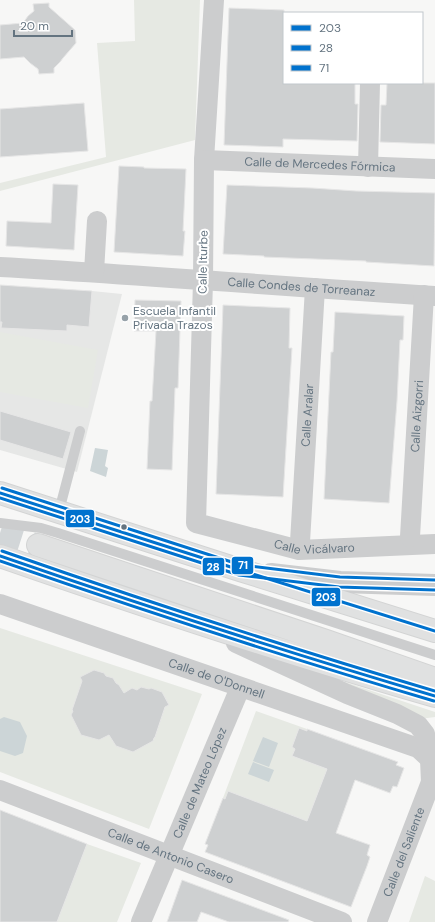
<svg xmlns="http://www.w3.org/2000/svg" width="435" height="922" font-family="'DM Sans',sans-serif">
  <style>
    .built { fill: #e6e7e6 }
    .green { fill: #e6e9e3 }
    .water { fill: #ccd5d7 }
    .building { fill: #ced0d1; stroke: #e6e6e6 }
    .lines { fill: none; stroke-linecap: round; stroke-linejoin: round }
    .primary-tunnel { stroke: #d2d6d8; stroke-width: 22; stroke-dasharray: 22 11; stroke-linecap: butt }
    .primary-casing { stroke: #d3d4d4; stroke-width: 24 }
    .service { stroke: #cccdce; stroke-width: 10 }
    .minor { stroke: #cccdce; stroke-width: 20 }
    .tertiary { stroke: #cccdce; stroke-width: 22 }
    .primary { stroke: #e0e1e1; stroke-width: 22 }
    .bus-1-casing { stroke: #fff; stroke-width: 6 }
    .bus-2-casing { stroke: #fff; stroke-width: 6 }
    .bus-3-casing { stroke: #fff; stroke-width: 6 }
    .bus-1 { stroke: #0072ce; stroke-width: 3 }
    .bus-2 { stroke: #0072ce; stroke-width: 3 }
    .bus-3 { stroke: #0072ce; stroke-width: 3 }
    .poi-dot { fill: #97a2a9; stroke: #fff; stroke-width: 1.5 }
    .bus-dot { fill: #647480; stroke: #fff; stroke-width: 1.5 }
    .labels { text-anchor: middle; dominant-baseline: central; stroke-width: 4; stroke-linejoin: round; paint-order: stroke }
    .street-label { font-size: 12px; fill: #647480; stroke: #fff }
    .poi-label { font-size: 12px; fill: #647480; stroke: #fff; text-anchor: start }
    .line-badge { stroke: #fff; stroke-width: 1.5 }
    .badge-label { font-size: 11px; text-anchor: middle; font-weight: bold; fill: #fff }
  </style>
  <rect width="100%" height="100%" fill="#f7f7f6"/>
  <path class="built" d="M0,285L92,291L122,294L77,472L0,450Z"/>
  <path class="green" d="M134,0H200L195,140L0,191V183L106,157L97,43L135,41Z
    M0,332L98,350L88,408L0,392Z
    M0,628L202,694L149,829L0,772Z
    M345,682L435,712V717L420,719L343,686Z
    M256,711L307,729V731L299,728L292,747L295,749L293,756L327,769L307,821L223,798Z
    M87,844L141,863L117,922H57Z
    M425,876L435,881V922H409Z"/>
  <path class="water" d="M95,448L108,450L105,466L108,468L106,477L90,471Z
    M4,717L20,722L27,736L23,753L15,756L0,751V719Z
    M263,737L278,743L269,767L253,761Z
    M253,762L274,770L269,782L248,774Z"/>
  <path class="building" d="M49,3V7L75,30L76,43L63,58L60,62L54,68V73L39,74L38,69L30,63L24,57L0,59V25L23,23L28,16L34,11L33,4Z
    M229,8L284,10V83H355V104H358L357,141L283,139V147L224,145Z
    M387,83H435V144L380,142L381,105H386Z
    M84,103L88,151L0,157V109Z
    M119,166L144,167V168L186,169L183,231H185L183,256L114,252Z
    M53,184L78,185L74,250L6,246L7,221L51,223Z
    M227,185L312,188L356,191L435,193L434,266L366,262V261L264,257V256L223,254Z
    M0,285L92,291L89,327L67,325V331L1,328L2,322H0Z
    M135,300L181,301L178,388H175L172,470L147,469L150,401H152L156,331H134Z
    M223,305L290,308L289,348H292L283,497L216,494Z
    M335,312L404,316L403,340H400L397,401L389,503L324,499L331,352H333Z
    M0,411L71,432L63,459L0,440Z
    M94,670L104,673L106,676L113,678L116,683L119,685L124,693L132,688L137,690L141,687L149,689L151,688L162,692L169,705L165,707L155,737L154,738L153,741L133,752L116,746L109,735L99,740L81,735L71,715L73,711L72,710L82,681L80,677Z
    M299,728L307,731V729L398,762L396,765L404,768L397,787L393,786L390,793L355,780L336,833L370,845L367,855L370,857L367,866L351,907L205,852L208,845L205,844L223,798L225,799L228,791L307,821L327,769L292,756L295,749L292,747Z
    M0,810L87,844L57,922H0Z
    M182,880L289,920L288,922H229L201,912L197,922H167Z"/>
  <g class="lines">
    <path class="primary-tunnel" d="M0,533L38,545"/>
    <defs>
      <path id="primary" d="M0,493L240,570L435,631
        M38,545L326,641L435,679
        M0,556C144,606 288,654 435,696"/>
    </defs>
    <use href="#primary" class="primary-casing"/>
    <path class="service" d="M59,511L80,431
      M0,523L41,528L58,533L435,655"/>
    <g class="minor">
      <path id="s1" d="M214,0L204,160L203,281L196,523L299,550L435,544"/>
      <path id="s2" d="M204,160L435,169"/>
      <path d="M368,167L370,83"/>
      <path id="s3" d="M0,267C145,275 290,287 435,296"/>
      <path d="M94,272L97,221"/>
      <path id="s4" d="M410,537L424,295"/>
      <path id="s5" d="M300,542L315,288"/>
      <path id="s6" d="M0,604L418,748L430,759"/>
      <path d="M236,643L347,694L397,714L418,725L425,734L430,759L431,782"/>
      <path id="s7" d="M0,790L342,922"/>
      <path id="s8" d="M141,922L240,688"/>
      <path id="s9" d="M377,922L431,782L435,777"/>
    </g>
    <path class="tertiary" d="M271,574L340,582L435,585"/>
    <use href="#primary" class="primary"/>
    <defs>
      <path id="bus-1" d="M0,493L240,570L435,631
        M0,556C144,606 289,653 435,696"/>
      <path id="bus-2" d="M0,498L239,575L339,587L435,590
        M0,561C144,611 288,658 434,701"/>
      <path id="bus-3" d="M2,488L241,565L340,577L435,580
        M2,551C145,601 289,648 435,691"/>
    </defs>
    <use href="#bus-1" class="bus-1-casing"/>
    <use href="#bus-2" class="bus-2-casing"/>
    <use href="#bus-3" class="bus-3-casing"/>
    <use href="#bus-1" class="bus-1"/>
    <use href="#bus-2" class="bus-2"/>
    <use href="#bus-3" class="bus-3"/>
  </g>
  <circle class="poi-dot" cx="125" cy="318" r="4"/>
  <circle class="bus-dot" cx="124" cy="527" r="3.5"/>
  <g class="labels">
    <g class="street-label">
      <text stroke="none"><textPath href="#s2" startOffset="116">Calle de Mercedes Fórmica</textPath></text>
      <text transform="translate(203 262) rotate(-89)">Calle Iturbe</text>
      <text stroke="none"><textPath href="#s3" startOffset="302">Calle Condes de Torreanaz</textPath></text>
      <text stroke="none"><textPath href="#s5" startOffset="127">Calle Aralar</textPath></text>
      <text stroke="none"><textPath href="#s4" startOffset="121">Calle Aizgorri</textPath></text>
      <text stroke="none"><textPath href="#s1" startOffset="645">Calle Vicálvaro</textPath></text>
      <text stroke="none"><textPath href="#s6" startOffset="229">Calle de O'Donnell</textPath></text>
      <text stroke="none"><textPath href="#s8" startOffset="151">Calle de Mateo López</textPath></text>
      <text stroke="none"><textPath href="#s9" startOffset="75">Calle del Saliente</textPath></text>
      <text stroke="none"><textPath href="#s7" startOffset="183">Calle de Antonio Casero</textPath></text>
    </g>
    <g class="poi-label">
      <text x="133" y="311">Escuela Infantil<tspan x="133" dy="14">Privada Trazos</tspan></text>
    </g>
  </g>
  <g class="line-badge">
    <rect x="65" y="509" width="30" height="19" rx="4" fill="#0072ce"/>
    <rect x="231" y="556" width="23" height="19" rx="4" fill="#0072ce"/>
    <rect x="202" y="557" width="23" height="19" rx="4" fill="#0072ce"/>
    <rect x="311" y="587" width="30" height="20" rx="4" fill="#0072ce"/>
  </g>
  <g class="badge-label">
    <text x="80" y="523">203</text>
    <text x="243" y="569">71</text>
    <text x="213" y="571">28</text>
    <text x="326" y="601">203</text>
  </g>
  <rect x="283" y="12" width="140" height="72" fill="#ffffff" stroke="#c1c7cc"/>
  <rect x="291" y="25" width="20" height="6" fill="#0072ce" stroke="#c1c7cc"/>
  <text x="319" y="32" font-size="12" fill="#647480">203</text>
  <rect x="291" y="45" width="20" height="6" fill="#0072ce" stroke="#c1c7cc"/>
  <text x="319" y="52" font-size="12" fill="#647480">28</text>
  <rect x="291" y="65" width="20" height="6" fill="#0072ce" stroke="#c1c7cc"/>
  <text x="319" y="72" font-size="12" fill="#647480">71</text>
  <path d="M14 30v6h58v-6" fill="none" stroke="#647480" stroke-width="2"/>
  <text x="20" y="30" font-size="12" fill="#647480" stroke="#ffffff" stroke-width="3" paint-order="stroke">20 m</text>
</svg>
